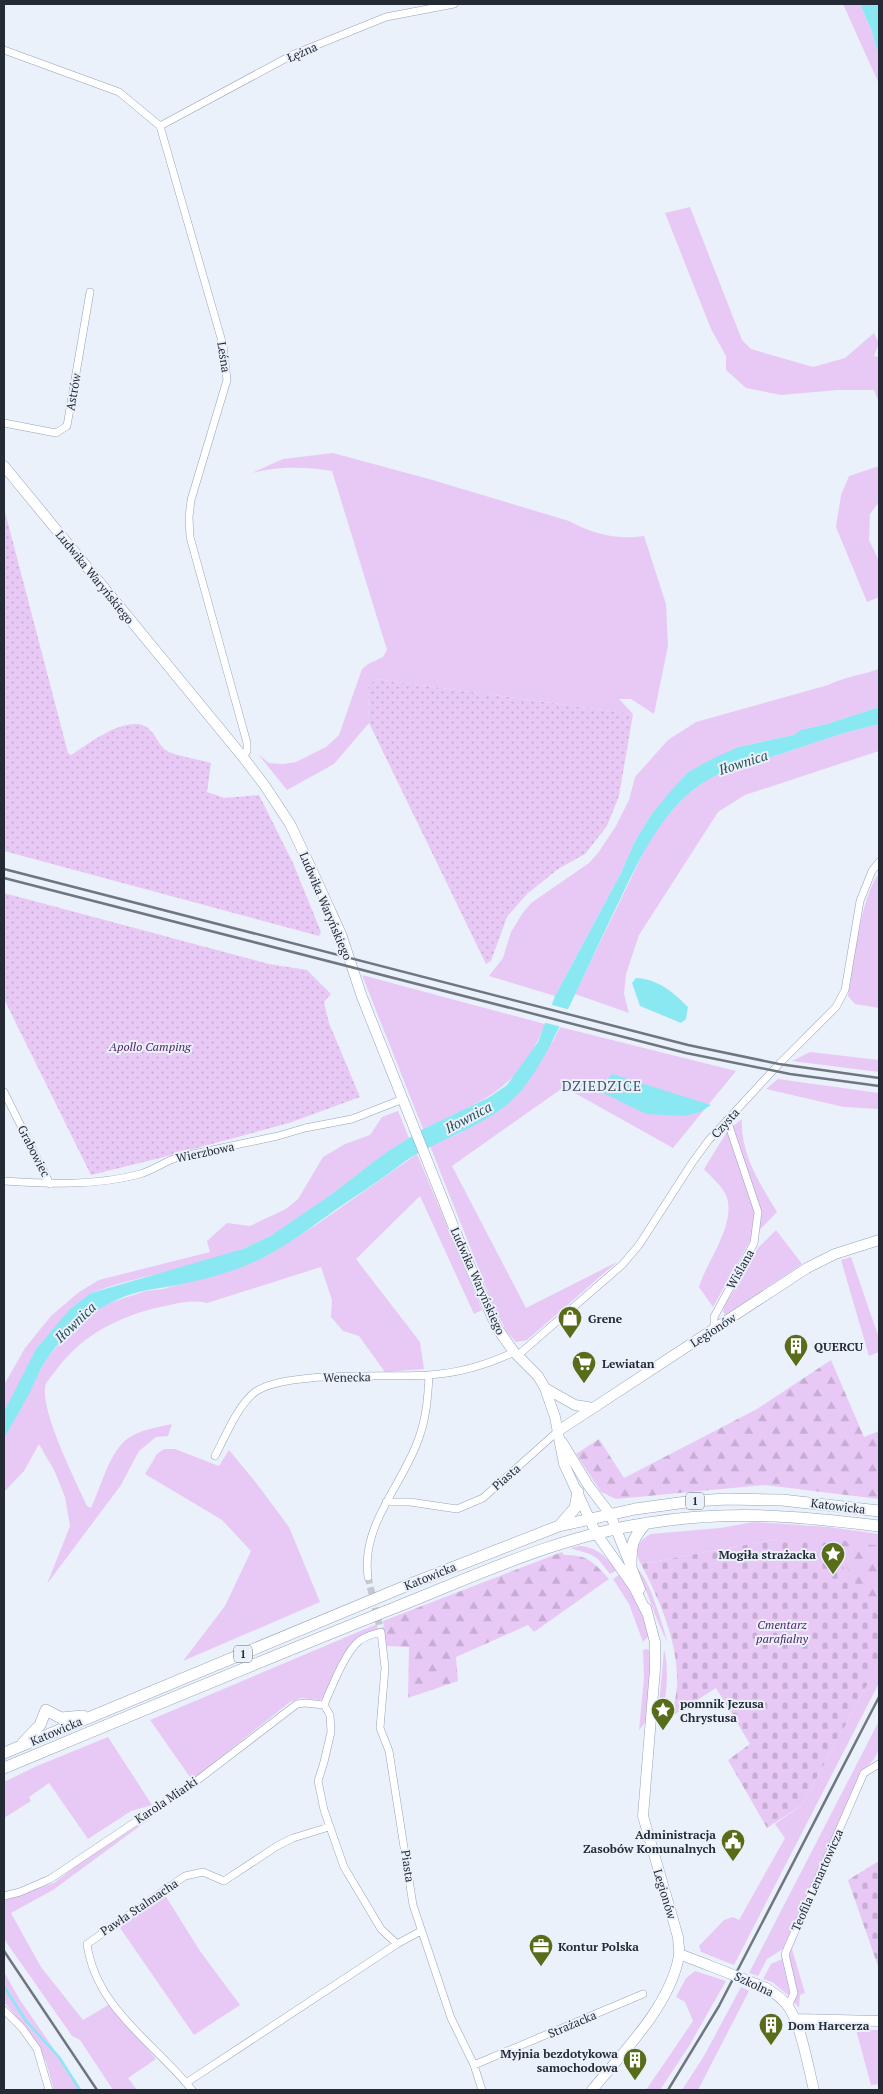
<svg xmlns="http://www.w3.org/2000/svg" width="883" height="2094" font-family="'PT Serif',serif">
  <style>
    .green { fill: #e8c9f5 }
    .forest { fill: url(#forest-firs) }
    .cemetery { fill: url(#cemetery-stones) }
    .garden { fill: url(#garden-dots) }
    .water { fill: #8ae8f2 }
    .pier { fill: #eaf1fb }
    .lines { fill: none; stroke-linecap: round; stroke-linejoin: round }
    .stream { stroke: #8ae8f2; stroke-width: 2.5 }
    .street-tunnel { stroke: #c3c9d3; stroke-width: 7; stroke-dasharray: 7 3.5; stroke-linecap: butt }
    .street-casing { stroke: #95a3bb; stroke-width: 8 }
    .secondary-casing { stroke: #95a3bb; stroke-width: 11 }
    .primary-casing { stroke: #95a3bb; stroke-width: 12 }
    .street { stroke: #fff; stroke-width: 7 }
    .secondary { stroke: #fff; stroke-width: 10 }
    .primary { stroke: #fff; stroke-width: 11 }
    .rail { stroke: #707680; stroke-width: 2.5 }
    .secondary-bridge-casing { stroke: #95a3bb; stroke-width: 11; stroke-linecap: butt }
    .secondary-bridge { stroke: #fff; stroke-width: 10 }
    .labels { text-anchor: middle; dominant-baseline: central; stroke-width: 4; stroke-linejoin: round; paint-order: stroke }
    .shield { fill: #eaf1fb; stroke: #606670; stroke-width: 1 }
    .shield-label { font-size: 11px; font-weight: bold; fill: #252b34 }
    .street-label { font-size: 12px; fill: #252b34; stroke: #eaf1fb }
    .park-label { font-size: 12px; font-style: italic; fill: #532366; stroke: #eaf1fb }
    .poi-label { font-size: 12px; font-weight: bold; fill: #252b34; stroke: #eaf1fb; text-anchor: start }
    .water-label { font-size: 14px; font-style: italic; fill: #275256; stroke: #eaf1fb }
    .neighbourhood-label { font-size: 14px; letter-spacing: 1px; fill: #465267; stroke: #eaf1fb }
  </style>
  <defs>
    <pattern id="forest-firs" width="22" height="20" patternUnits="userSpaceOnUse" patternTransform="scale(1.25)"><rect width="22" height="20" fill="#e8c9f5"/><path d="M5 1l3.5 6h-7zM16 11l3.5 6h-7z" fill="#c7add3"/></pattern>
    <pattern id="cemetery-stones" width="16" height="16" patternUnits="userSpaceOnUse" patternTransform="scale(1.25)"><rect width="16" height="16" fill="#e8c9f5"/><path d="M2 7V4a2 2 0 0 1 4 0v3zM10 15v-3a2 2 0 0 1 4 0v3z" fill="#c7add3"/></pattern>
    <pattern id="garden-dots" width="8" height="8" patternUnits="userSpaceOnUse" patternTransform="scale(1.25)"><rect width="8" height="8" fill="#e8c9f5"/><path d="M2 2h.1M6 6h.1" fill="none" stroke="#c7add3" stroke-width="1.8" stroke-linecap="round"/></pattern>
  </defs>
  <rect width="100%" height="100%" fill="#eaf1fb"/>
  <path class="green" d="M843,4H860L871,29L879,57V84Z
    M690,207L742,340L751,349L813,367L845,358L874,333L879,343L874,356L879,357V402L874,390H838L781,395L746,388L726,370V356L711,329L665,213Z
    M333,453L429,479L569,521C594,534 616,540 644,536L666,604L668,646L654,714L631,699H619L633,714L376,679L368,687L369,723L334,764L287,790L258,754L269,763L283,764L296,762L326,747L339,735L362,669L368,664L383,657L387,650L332,471C302,467 282,466 252,473L283,459Z
    M879,466V502L870,514L869,540L879,561V597L867,602L836,527L841,495L849,476Z
    M879,669V707L827,724L800,730L794,735L738,747L688,772L651,815L634,843L621,873L555,996L489,976L503,958L511,932L522,914L531,903L589,863L598,853L616,826L629,800L635,777L668,740L696,722L828,685C844,677 862,675 879,669Z
    M879,724V751L745,795L718,812L639,935L626,974L624,994L629,1013L575,994L652,835C671,811 691,786 719,774L844,733Z
    M879,873V1008L855,1004L848,996C855,960 859,902 879,873Z
    M362,975L545,1024C519,1090 483,1101 423,1129Z
    M560,1027L736,1071L673,1148L564,1087L452,1166L526,1308L617,1262L527,1340L516,1342L506,1331L492,1302L430,1146L460,1133L501,1109L553,1041Z
    M810,1052L879,1060V1072L792,1061Z
    M778,1079L879,1093V1109L844,1107L766,1089Z
    M398,1111L409,1138C353,1174 306,1222 245,1248C196,1269 141,1274 91,1293L71,1308L4,1412V1385L25,1348L51,1316L79,1292L99,1280L210,1252L207,1241L227,1223L250,1226L286,1209L298,1199L323,1157L345,1144L370,1135L382,1117Z
    M742,1119C740,1153 760,1184 777,1212L751,1239L713,1307L699,1287C707,1260 739,1221 725,1193C720,1184 711,1177 704,1169L728,1130Z
    M417,1154L482,1310L474,1314L420,1196L356,1259L420,1342L424,1369L385,1372L359,1336L343,1331L331,1317L332,1300L321,1267L207,1303C194,1300 183,1302 170,1305C126,1313 83,1333 57,1369C53,1375 45,1382 45,1388C42,1414 75,1480 87,1506L91,1508C101,1487 109,1453 127,1439C139,1430 158,1427 172,1424L168,1436L156,1437L139,1451L121,1485L47,1584L70,1526L65,1497L55,1472L39,1444L24,1471L4,1492V1439L46,1359L72,1329L104,1305L124,1298L146,1291L163,1289L203,1278L241,1266L266,1256L316,1225Z
    M776,1230L802,1264L725,1315L723,1311L725,1305L758,1248Z
    M851,1257L879,1338V1352L869,1356L841,1260Z
    M164,1449H175L219,1466L229,1450L257,1484L289,1527L320,1602L183,1661L225,1606L251,1551L222,1520L145,1474L157,1454Z
    M754,1522L829,1527L879,1534V1617L777,1539L641,1564C633,1551 638,1540 651,1534L720,1528Z
    M579,1546C597,1547 605,1556 617,1570L610,1574L598,1559L590,1554L570,1548Z
    M636,1567C650,1579 662,1624 668,1643C655,1619 648,1592 636,1567Z
    M620,1574L641,1611L649,1636L643,1642L629,1604L613,1579Z
    M377,1624L378,1631L357,1638L350,1644L324,1698L320,1700L301,1698L290,1702L192,1780L150,1720Z
    M647,1649L649,1650L650,1672L645,1723L639,1730L644,1678L643,1650Z
    M664,1650C669,1663 668,1708 658,1717Z
    M879,1663V1683L734,1965L701,1952L699,1946L724,1920L733,1917L739,1920L785,1838L775,1824L802,1805Z
    M879,1721C879,1744 883,1754 865,1768L783,1949L767,1959L758,1976L749,1973Z
    M108,1737L152,1805L131,1811L88,1839L49,1783L29,1797L31,1801L4,1818V1782L37,1766Z
    M159,1812L53,1890L11,1913L41,1967L83,2020L110,2004L156,2059L128,2078L137,2090H113L80,2040L72,2036L4,1939V1900L54,1883L80,1863Z
    M165,1895L200,1951L240,2005L194,2035L118,1925Z
    M807,1913L792,1949L805,1993L800,1995L799,2008L794,2002L797,1990L790,1965L789,1952L805,1914Z
    M782,1959L790,1994L788,1995L772,1982L763,1979L771,1964Z
    M695,1971L726,1981L689,2046L660,2090H646L693,2021L685,2002L676,1997L686,1978Z
    M4,1972L20,2000L82,2090H54L46,2062L33,2037L4,2002Z
    M741,1987L749,1991L698,2090H682L704,2056Z
    M856,2030H879V2084L871,2085Z"/>
  <path class="forest" d="M831,1360L864,1437L879,1431V1499L765,1485L616,1499L601,1492L576,1454L599,1439L624,1478L757,1409Z
    M832,1539L879,1546V1621L877,1625Z
    M562,1552L564,1555C589,1555 593,1562 609,1579L534,1632L528,1625L456,1657L458,1681L408,1698L409,1647L386,1646L383,1621Z"/>
  <path class="cemetery" d="M777,1539L824,1540L879,1617V1663L802,1805L767,1828L728,1760L750,1744L716,1688L672,1716C674,1706 676,1696 677,1686C679,1644 660,1601 641,1564Z
    M879,1861V1969L848,1880Z"/>
  <path class="garden" d="M4,508L68,753L71,755C88,744 124,716 145,726C156,732 158,747 169,752C181,757 197,759 211,763L207,792L225,798L259,795L293,863L321,932L319,936L4,851Z
    M376,679L633,714L619,796L607,826L585,854L558,869L527,894L507,917L491,961L486,964L369,723L368,687Z
    M4,893L269,964L307,970L331,994L324,1002L329,1023L360,1097L289,1123L164,1157L91,1175L4,999Z"/>
  <path class="water" d="M860,4H879V57L871,29Z
    M879,707V724L844,733L719,774C671,796 646,846 624,891C606,928 589,965 571,1003C557,1031 541,1068 520,1092C492,1124 446,1136 410,1158C402,1163 394,1170 385,1176C373,1185 360,1193 347,1202C320,1220 295,1241 266,1256C230,1275 187,1284 148,1290C106,1298 72,1324 48,1357C40,1368 35,1382 29,1394C21,1409 12,1424 4,1439V1412L36,1349L71,1308L91,1293L243,1249L272,1235L332,1194L384,1154L423,1129L488,1098L507,1085L538,1042L555,996L621,873L634,843L651,815L670,792L688,772L712,759L738,747L794,735L800,730L827,724Z
    M636,978C658,979 673,992 688,1007L686,1019L681,1023L640,1006L632,983Z
    M612,1074L711,1105L700,1112L684,1116L646,1114L599,1091Z"/>
  <path class="pier" d="M549,1004L570,1010L562,1027L542,1022Z"/>
  <g class="lines">
    <path class="stream" d="M5,1988L26,2021L59,2057L80,2090"/>
    <path class="street-tunnel" d="M368,1577L381,1632"/>
    <defs>
      <path id="street" d="M4,50L119,92L160,126L223,345L227,380L191,500L189,517L190,537L247,743V751L243,757
        M160,126L292,55L386,17L454,4
        M4,423L56,433L67,426L90,292
        M4,1092L50,1184
        M4,1181C49,1184 96,1186 140,1174C154,1170 165,1161 179,1157L278,1136L305,1128L352,1119L403,1099
        M714,1329V1317L754,1243L758,1212L727,1120
        M517,1356L622,1265L639,1245L692,1163L708,1141L779,1064L836,1007L845,990L860,901L872,871L879,862
        M215,1456C225,1437 238,1405 255,1392C286,1370 389,1378 429,1375C459,1373 487,1365 514,1352
        M386,1502H410L457,1509L483,1498L558,1431
        M368,1577C361,1526 400,1488 417,1443C426,1421 428,1398 429,1375
        M324,1705C331,1689 345,1652 359,1641C365,1636 374,1634 381,1632L385,1668L380,1728L389,1751L413,1905L451,2018L474,2065L482,2090
        M4,1896L20,1892L50,1879L195,1782L297,1704L305,1703L324,1705L330,1715L331,1732L324,1762L318,1781L324,1810L344,1867L381,1929L397,1944L421,1931
        M788,2006L794,1993L785,1954L864,1773L879,1764
        M4,2010L22,2028L37,2049L49,2090
        M474,2065L643,1994
        M186,2083L397,1944
        M192,2090C155,2043 96,2009 87,1944L185,1876L203,1872L224,1881L277,1846L293,1838L329,1827"/>
      <path id="secondary" d="M4,466L243,757L265,786L290,824L310,866L341,934L362,997L462,1248L497,1328L514,1352L538,1376L545,1388L555,1417L564,1464L596,1533L634,1587L647,1613
        M545,1388L575,1405L593,1408
        M558,1431L807,1268L835,1254L879,1240
        M562,1442L588,1485L610,1514L640,1589
        M679,1954L708,1965
        M766,1988C774,1993 781,1997 787,2005C801,2023 808,2067 814,2090
        M795,2019L879,2021
        M592,2090C623,2052 670,2006 679,1956C680,1950 678,1943 678,1937L643,1816L655,1669V1642L646,1608"/>
      <path id="primary" d="M560,1525L575,1508L578,1492
        M631,1565C631,1545 632,1539 646,1523
        M23,1743L40,1725L46,1710L61,1718L83,1716
        M4,1753L413,1583L559,1526L635,1509L694,1501L727,1499L782,1500L879,1511
        M4,1768C134,1714 263,1660 394,1608C477,1575 559,1536 648,1523C729,1510 800,1516 879,1526"/>
    </defs>
    <use href="#street" class="street-casing"/>
    <use href="#secondary" class="secondary-casing"/>
    <use href="#primary" class="primary-casing"/>
    <use href="#street" class="street"/>
    <use href="#secondary" class="secondary"/>
    <use href="#primary" class="primary"/>
    <path class="rail" d="M4,869L688,1045L779,1064L879,1078
      M4,878L686,1053L790,1074L879,1086
      M4,1951L97,2090
      M668,2090L719,2006L879,1697"/>
    <defs>
      <path id="secondary-bridge" d="M708,1965L766,1988"/>
    </defs>
    <use href="#secondary-bridge" class="secondary-bridge-casing"/>
    <use href="#secondary-bridge" class="secondary-bridge"/>
  </g>
  <defs>
    <symbol id="shop-pin" viewBox="-11 -11 22 30"><path d="M0 17L-7.5 6A9.5 9.5 0 1 1 7.5 6Z" fill="#596c1a" stroke="#eaf1fb"/><path d="M-5-2.5h2.3a2.7 3.5 0 0 1 5.4 0H5L5.5 6h-11ZM-1.5-2.5h3a1.5 2.3 0 0 0-3 0Z" fill="#fff"/></symbol>
    <symbol id="building-pin" viewBox="-11 -11 22 30"><path d="M0 17L-7.5 6A9.5 9.5 0 1 1 7.5 6Z" fill="#596c1a" stroke="#eaf1fb"/><path d="M-4-6H4V6H1V3H-1V6H-4ZM-2.5-4.3h1.7v1.8h-1.7ZM.8-4.3h1.7v1.8H.8ZM-2.5-1h1.7V.8h-1.7ZM.8-1h1.7V.8H.8Z" fill="#fff"/></symbol>
    <symbol id="supermarket-pin" viewBox="-11 -11 22 30"><path d="M0 17L-7.5 6A9.5 9.5 0 1 1 7.5 6Z" fill="#596c1a" stroke="#eaf1fb"/><path d="M-6-5.5h2.5l.6 2H6L4.5 2H-2.5L-4.4-4H-6ZM-1.5 3.2a1.3 1.3 0 1 0 .1 0ZM3 3.2a1.3 1.3 0 1 0 .1 0Z" fill="#fff"/></symbol>
    <symbol id="sight-pin" viewBox="-11 -11 22 30"><path d="M0 17L-7.5 6A9.5 9.5 0 1 1 7.5 6Z" fill="#596c1a" stroke="#eaf1fb"/><path d="M0-6L1.8-2.2L6-1.7L2.9 1.2L3.7 5.4L0 3.3L-3.7 5.4L-2.9 1.2L-6-1.7L-1.8-2.2Z" fill="#fff"/></symbol>
    <symbol id="civic-pin" viewBox="-11 -11 22 30"><path d="M0 17L-7.5 6A9.5 9.5 0 1 1 7.5 6Z" fill="#596c1a" stroke="#eaf1fb"/><path d="M-.6-6.5H3V-4.5H.6V-3L4-1V1h2V6H-6V1h2V-1L-.6-3ZM-1.2 2.5V6h2.4V2.5Z" fill="#fff"/></symbol>
    <symbol id="office-pin" viewBox="-11 -11 22 30"><path d="M0 17L-7.5 6A9.5 9.5 0 1 1 7.5 6Z" fill="#596c1a" stroke="#eaf1fb"/><path d="M-6-3h4V-5.5h4V-3h4V5H-6ZM-1-4.5V-3h2v-1.5ZM-6 0V1H6V0Z" fill="#fff"/></symbol>
  </defs>
  <g fill-rule="evenodd">
    <use href="#shop-pin" x="556" y="1304" width="28" height="38"/>
    <use href="#building-pin" x="782" y="1332" width="28" height="38"/>
    <use href="#supermarket-pin" x="570" y="1349" width="28" height="38"/>
    <use href="#sight-pin" x="819" y="1540" width="28" height="38"/>
    <use href="#sight-pin" x="649" y="1696" width="28" height="38"/>
    <use href="#civic-pin" x="719" y="1827" width="28" height="38"/>
    <use href="#office-pin" x="527" y="1932" width="28" height="38"/>
    <use href="#building-pin" x="757" y="2011" width="28" height="38"/>
    <use href="#building-pin" x="621" y="2046" width="28" height="38"/>
  </g>
  <g class="labels">
    <g class="shield">
      <rect x="686" y="1492.5" width="18" height="17" rx="4"/>
      <rect x="234" y="1645.5" width="18" height="17" rx="4"/>
    </g>
    <g class="shield-label">
      <text x="695" y="1501">1</text>
      <text x="243" y="1654">1</text>
    </g>
    <g class="street-label">
      <text transform="translate(302 52) rotate(-24)">Łężna</text>
      <text transform="translate(224 357) rotate(81)">Leśna</text>
      <text transform="translate(73 392) rotate(-80)">Astrów</text>
      <text transform="translate(95 577) rotate(51)">Ludwika Waryńskiego</text>
      <text transform="translate(326 906) rotate(67)">Ludwika Waryńskiego</text>
      <text transform="translate(725 1123) rotate(-48)">Czysta</text>
      <text transform="translate(34 1151) rotate(63)">Grabowiec</text>
      <text transform="translate(205 1152) rotate(-12)">Wierzbowa</text>
      <text transform="translate(740 1269) rotate(-61)">Wiślana</text>
      <text transform="translate(478 1281) rotate(66)">Ludwika Waryńskiego</text>
      <text transform="translate(713 1330) rotate(-33)">Legionów</text>
      <text transform="translate(347 1377) rotate(-1)">Wenecka</text>
      <text transform="translate(506 1477) rotate(-41)">Piasta</text>
      <text transform="translate(838 1506) rotate(7)">Katowicka</text>
      <text transform="translate(430 1576) rotate(-22)">Katowicka</text>
      <text transform="translate(56 1731) rotate(-23)">Katowicka</text>
      <text transform="translate(166 1800) rotate(-34)">Karola Miarki</text>
      <text transform="translate(408 1866) rotate(82)">Piasta</text>
      <text transform="translate(817 1880) rotate(-66)">Teofila Lenartowicza</text>
      <text transform="translate(665 1894) rotate(73)">Legionów</text>
      <text transform="translate(139 1907) rotate(-34)">Pawła Stalmacha</text>
      <text transform="translate(754 1984) rotate(25)">Szkolna</text>
      <text transform="translate(572 2024) rotate(-23)">Strażacka</text>
    </g>
    <g class="park-label">
      <text x="150" y="1046">Apollo Camping</text>
      <text x="782" y="1624">Cmentarz<tspan x="782" dy="14">parafialny</tspan></text>
    </g>
    <g class="poi-label">
      <text x="588" y="1318">Grene</text>
      <text x="814" y="1346">QUERCU</text>
      <text x="602" y="1363">Lewiatan</text>
      <text x="816" y="1554" text-anchor="end">Mogiła strażacka</text>
      <text x="680" y="1703">pomnik Jezusa<tspan x="680" dy="14">Chrystusa</tspan></text>
      <text x="716" y="1834" text-anchor="end">Administracja<tspan x="716" dy="14">Zasobów Komunalnych</tspan></text>
      <text x="558" y="1946">Kontur Polska</text>
      <text x="788" y="2025">Dom Harcerza</text>
      <text x="618" y="2053" text-anchor="end">Myjnia bezdotykowa<tspan x="618" dy="14">samochodowa</tspan></text>
    </g>
    <g class="water-label">
      <text transform="translate(743 762) rotate(-18)">Iłownica</text>
      <text transform="translate(468 1117) rotate(-28)">Iłownica</text>
      <text transform="translate(75 1322) rotate(-44)">Iłownica</text>
    </g>
    <g class="neighbourhood-label">
      <text x="602" y="1085">DZIEDZICE</text>
    </g>
  </g>
  <rect width="883" height="2094" fill="none" stroke="#252b34" stroke-width="10"/>
</svg>
